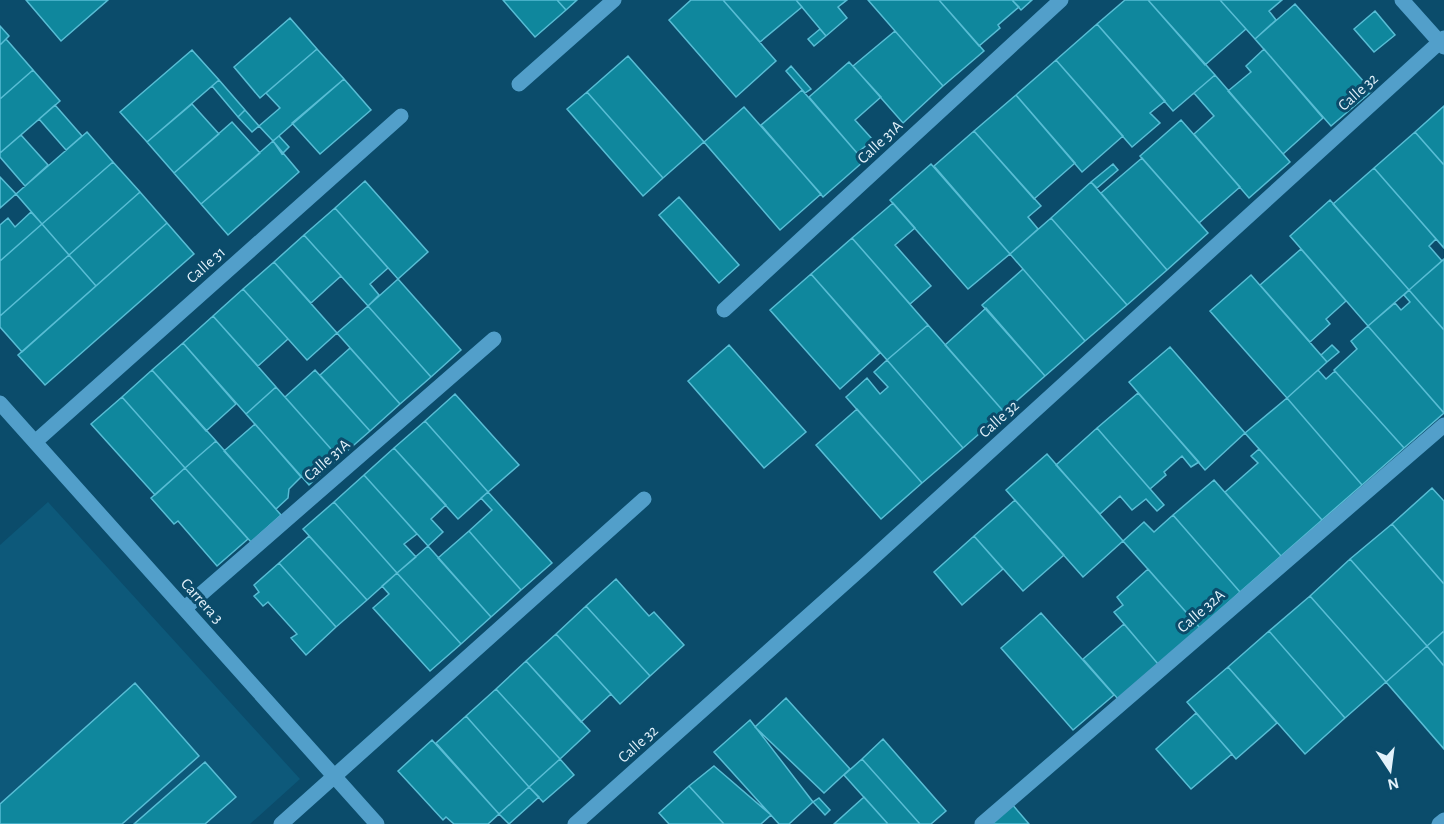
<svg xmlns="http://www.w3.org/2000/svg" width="1444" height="824" font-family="'Alegreya Sans',sans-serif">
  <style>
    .built { fill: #0d597a }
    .building { fill: #0f879d; stroke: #58bdd5; stroke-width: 1.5 }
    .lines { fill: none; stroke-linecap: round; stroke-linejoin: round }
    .minor { stroke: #529fca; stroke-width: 15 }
    .labels { text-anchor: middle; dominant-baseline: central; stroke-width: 6; stroke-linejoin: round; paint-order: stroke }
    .street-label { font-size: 16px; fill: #e3f2fb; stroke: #0b4c6b }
  </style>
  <rect width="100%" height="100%" fill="#0b4c6b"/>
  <path class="built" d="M48,502L300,779L250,824H0V545Z"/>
  <path class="building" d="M26,0H108L61,41Z
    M503,0H557L566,10L535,37Z
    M557,0H577L566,10Z
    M691,0H723L776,61L736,97L669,20Z
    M723,0H796L802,7L760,42Z
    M796,0H847L838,7L847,18L826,36Z
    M868,0H939L984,51L943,86Z
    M939,0H1012L1019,7L998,25L1000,28L979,46Z
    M1012,0H1032L1021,10Z
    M1125,0H1148L1215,75L1173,111L1097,24Z
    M1148,0H1220L1246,29L1205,65Z
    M1220,0H1282L1269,11L1276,20L1255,39Z
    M1295,4L1372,91L1331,126L1255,39Z
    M1375,11L1395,35L1374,52L1354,29Z
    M290,18L317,49L260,98L234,67Z
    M1097,24L1165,101L1150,113L1160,123L1132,147L1056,60Z
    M0,26L9,36L0,45Z
    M820,29L826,36L814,46L808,39Z
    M895,31L943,86L903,123L853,66Z
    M6,39L33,70L0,99V45Z
    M317,49L344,79L273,141L259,126L280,108L266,93Z
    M1264,49L1323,118L1283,154L1228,91L1251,72L1246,66Z
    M192,50L219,80L147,142L120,112Z
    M628,56L704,142L663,178L587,92Z
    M1056,60L1123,136L1082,172L1016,95Z
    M849,62L881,97L855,120L873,140L857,153L809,97Z
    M791,66L811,89L805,93L786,71Z
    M33,70L60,101L0,153V99Z
    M1215,75L1290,162L1249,198L1194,134L1214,116L1194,93Z
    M344,79L371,110L320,154L292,123Z
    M219,80L245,110L238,117L212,86Z
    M802,90L864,161L823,197L761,125Z
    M587,92L663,178L643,196L567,109Z
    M1016,95L1075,163L1034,199L974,131Z
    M192,104L219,134L174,173L147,142Z
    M55,105L82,136L66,150L39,119Z
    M1444,106V165L1415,132Z
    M744,107L821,194L780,230L704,142Z
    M245,110L259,126L252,132L238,117Z
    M1181,120L1240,187L1199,223L1140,156Z
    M232,122L260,153L201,204L174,173Z
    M974,131L1041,206L1028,217L1038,229L1010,254L934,166Z
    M87,132L113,162L42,224L16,194Z
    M1415,132L1444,165V248L1374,168Z
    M21,135L48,165L25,186L0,157V153Z
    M279,136L289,147L282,154L273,141Z
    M273,141L299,172L228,235L201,204Z
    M1142,158L1208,233L1167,270L1101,193Z
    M113,162L140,192L69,255L42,224Z
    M931,164L1010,254L968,289L890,200Z
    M1113,164L1118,170L1097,188L1091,182Z
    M1374,168L1436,239L1429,246L1442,261L1409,290L1333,204Z
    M0,177L16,194L0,208Z
    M365,181L428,252L398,279L335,208Z
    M1091,182L1167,270L1127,305L1051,218Z
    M140,192L167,223L96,286L69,255Z
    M679,197L739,265L719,283L659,215Z
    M1330,200L1409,290L1368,326L1290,236Z
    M893,203L915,228L895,245L931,286L910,304L852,238Z
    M335,208L388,268L370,284L379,295L368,306L304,235Z
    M31,212L42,224L0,261V225L8,218L15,227Z
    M1051,218L1127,305L1085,341L1010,254Z
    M167,223L194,254L45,385L18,355Z
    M42,224L69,255L0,316V261Z
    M304,235L341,276L311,303L274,262Z
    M852,238L928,325L887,360L811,274Z
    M1301,249L1346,301L1326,319L1330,324L1310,342L1260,285Z
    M69,255L96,286L22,352L0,327V316Z
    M1444,259V330L1409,290Z
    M274,262L337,333L307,360L243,289Z
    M1023,269L1085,341L1045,376L982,305Z
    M811,274L880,353L840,389L770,310Z
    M1251,275L1327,362L1287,398L1210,311Z
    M398,279L461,350L431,377L368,306Z
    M243,289L288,339L258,366L213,316Z
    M1409,290L1444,330V413L1368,326L1395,303L1401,310L1410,302L1404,295Z
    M368,306L431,377L400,404L337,333Z
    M986,308L1045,376L1004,412L945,345Z
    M213,316L276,387L246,414L183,343Z
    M928,325L1004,412L963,448L887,360Z
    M1368,326L1444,413L1404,448L1334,370L1357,349L1351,341Z
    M183,343L236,404L206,431L152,370Z
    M729,345L806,432L764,468L688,381Z
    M1332,345L1339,352L1327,362L1321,355Z
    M1170,347L1245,433L1205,470L1129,382Z
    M350,348L400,404L370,431L320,375Z
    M887,360L963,448L922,483L846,397L867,378L880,394L888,387L874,372Z
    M152,370L216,441L185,468L122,397Z
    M315,370L370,431L339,458L285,397Z
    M1318,370L1326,379L1335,371L1404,448L1362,485L1287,398Z
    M276,387L339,458L309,485L246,414Z
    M1138,393L1199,462L1191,467L1182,456L1164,472L1166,475L1150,489L1097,428Z
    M455,394L519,465L488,492L425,421Z
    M122,397L185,468L155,495L91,424Z
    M1287,398L1362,485L1322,520L1245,433Z
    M857,409L922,483L881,519L816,445Z
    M425,421L488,492L458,519L394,448Z
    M255,424L301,477L289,489L288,498L276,509L224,451Z
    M1097,428L1164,505L1157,511L1146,499L1132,510L1120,496L1100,514L1056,465Z
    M216,441L281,515L251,542L185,468Z
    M394,448L446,505L431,519L443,532L428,546L364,475Z
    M1259,449L1322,520L1281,556L1225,492L1258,463L1251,456Z
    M1047,454L1123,541L1083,577L1006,490Z
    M185,468L248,539L217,566L178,521L174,524L151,498Z
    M364,475L417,534L404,544L416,557L397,573L334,502Z
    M1214,480L1281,556L1240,592L1173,515Z
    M1432,488L1444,501V584L1392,524Z
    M488,492L552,563L521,590L469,531L492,510L481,498Z
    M1015,500L1064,555L1023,591L974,536Z
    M334,502L397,573L367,600L303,529Z
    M1173,515L1240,592L1200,628L1123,541L1144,522L1154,532Z
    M1392,524L1444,584V631L1427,646L1350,559Z
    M469,531L521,590L491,617L438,558Z
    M309,536L367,600L336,627L279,563Z
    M974,536L1003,569L962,605L934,572Z
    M428,546L491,617L461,644L397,573Z
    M1350,559L1427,646L1386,682L1310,596Z
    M279,563L336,627L306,655L291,638L297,634L268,602L263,606L254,596L259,592L254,585Z
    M1148,569L1200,628L1158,664L1114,612L1123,605L1117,597Z
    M397,573L461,644L430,671L373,608L389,594L382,586Z
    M616,579L649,616L654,612L684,645L650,676L586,606Z
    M1310,596L1386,682L1345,718L1269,631Z
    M586,606L650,676L620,704L556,634Z
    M1041,613L1114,695L1073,730L1001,648Z
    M1124,624L1158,664L1118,699L1083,659Z
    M1269,631L1345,718L1305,754L1228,667Z
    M1444,631V666L1427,646Z
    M556,634L611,694L581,722L526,661Z
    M1427,646L1444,666V749L1386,682Z
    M526,661L590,731L560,759L496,689Z
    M1228,667L1277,723L1236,759L1187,702Z
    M135,683L199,756L122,824H0V804Z
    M496,689L560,759L529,787L466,716Z
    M786,698L850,769L824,793L755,727Z
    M1196,713L1232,754L1191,789L1156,749Z
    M466,716L529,787L499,814L436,743Z
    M750,720L813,802L789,824H779L714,752Z
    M883,739L946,811L931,824H920L862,759Z
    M432,740L499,814L488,824H454L446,817L443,820L398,771Z
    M560,759L574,775L543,802L529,787Z
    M862,759L920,824H888L844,775Z
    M205,762L236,797L205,824H134Z
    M714,766L771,815L761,824H724L689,786Z
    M689,786L724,824H669L659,813Z
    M529,787L539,797L509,824L499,814Z
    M864,797L888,824H834Z
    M819,798L830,810L825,815L813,802Z
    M1011,803L1029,824H988Z"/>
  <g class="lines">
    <path class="minor" d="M1402,0L1444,47
      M519,84L614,0
      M724,310L1061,0
      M0,403L377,824
      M35,442L401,116
      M185,608L494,339
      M281,824L644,499
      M575,824L864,566L1444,38
      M982,824L1444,425
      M1439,824L1444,820"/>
  </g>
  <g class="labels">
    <g class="street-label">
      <text transform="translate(1358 92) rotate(-42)">Calle 32</text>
      <text transform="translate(880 142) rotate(-43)">Calle 31A</text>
      <text transform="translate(206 265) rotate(-42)">Calle 31</text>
      <text transform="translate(999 419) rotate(-42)">Calle 32</text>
      <text transform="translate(327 460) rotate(-41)">Calle 31A</text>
      <text transform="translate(202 601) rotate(48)">Carrera 3</text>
      <text transform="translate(1201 611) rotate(-41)">Calle 32A</text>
      <text transform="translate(638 744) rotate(-42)">Calle 32</text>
    </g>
  </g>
  <g transform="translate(1390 770) rotate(167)" stroke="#0b4c6b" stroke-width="4.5" paint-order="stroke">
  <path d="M0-4.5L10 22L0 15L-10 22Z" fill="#e3f2fb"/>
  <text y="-9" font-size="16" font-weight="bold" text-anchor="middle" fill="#e3f2fb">N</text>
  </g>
</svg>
